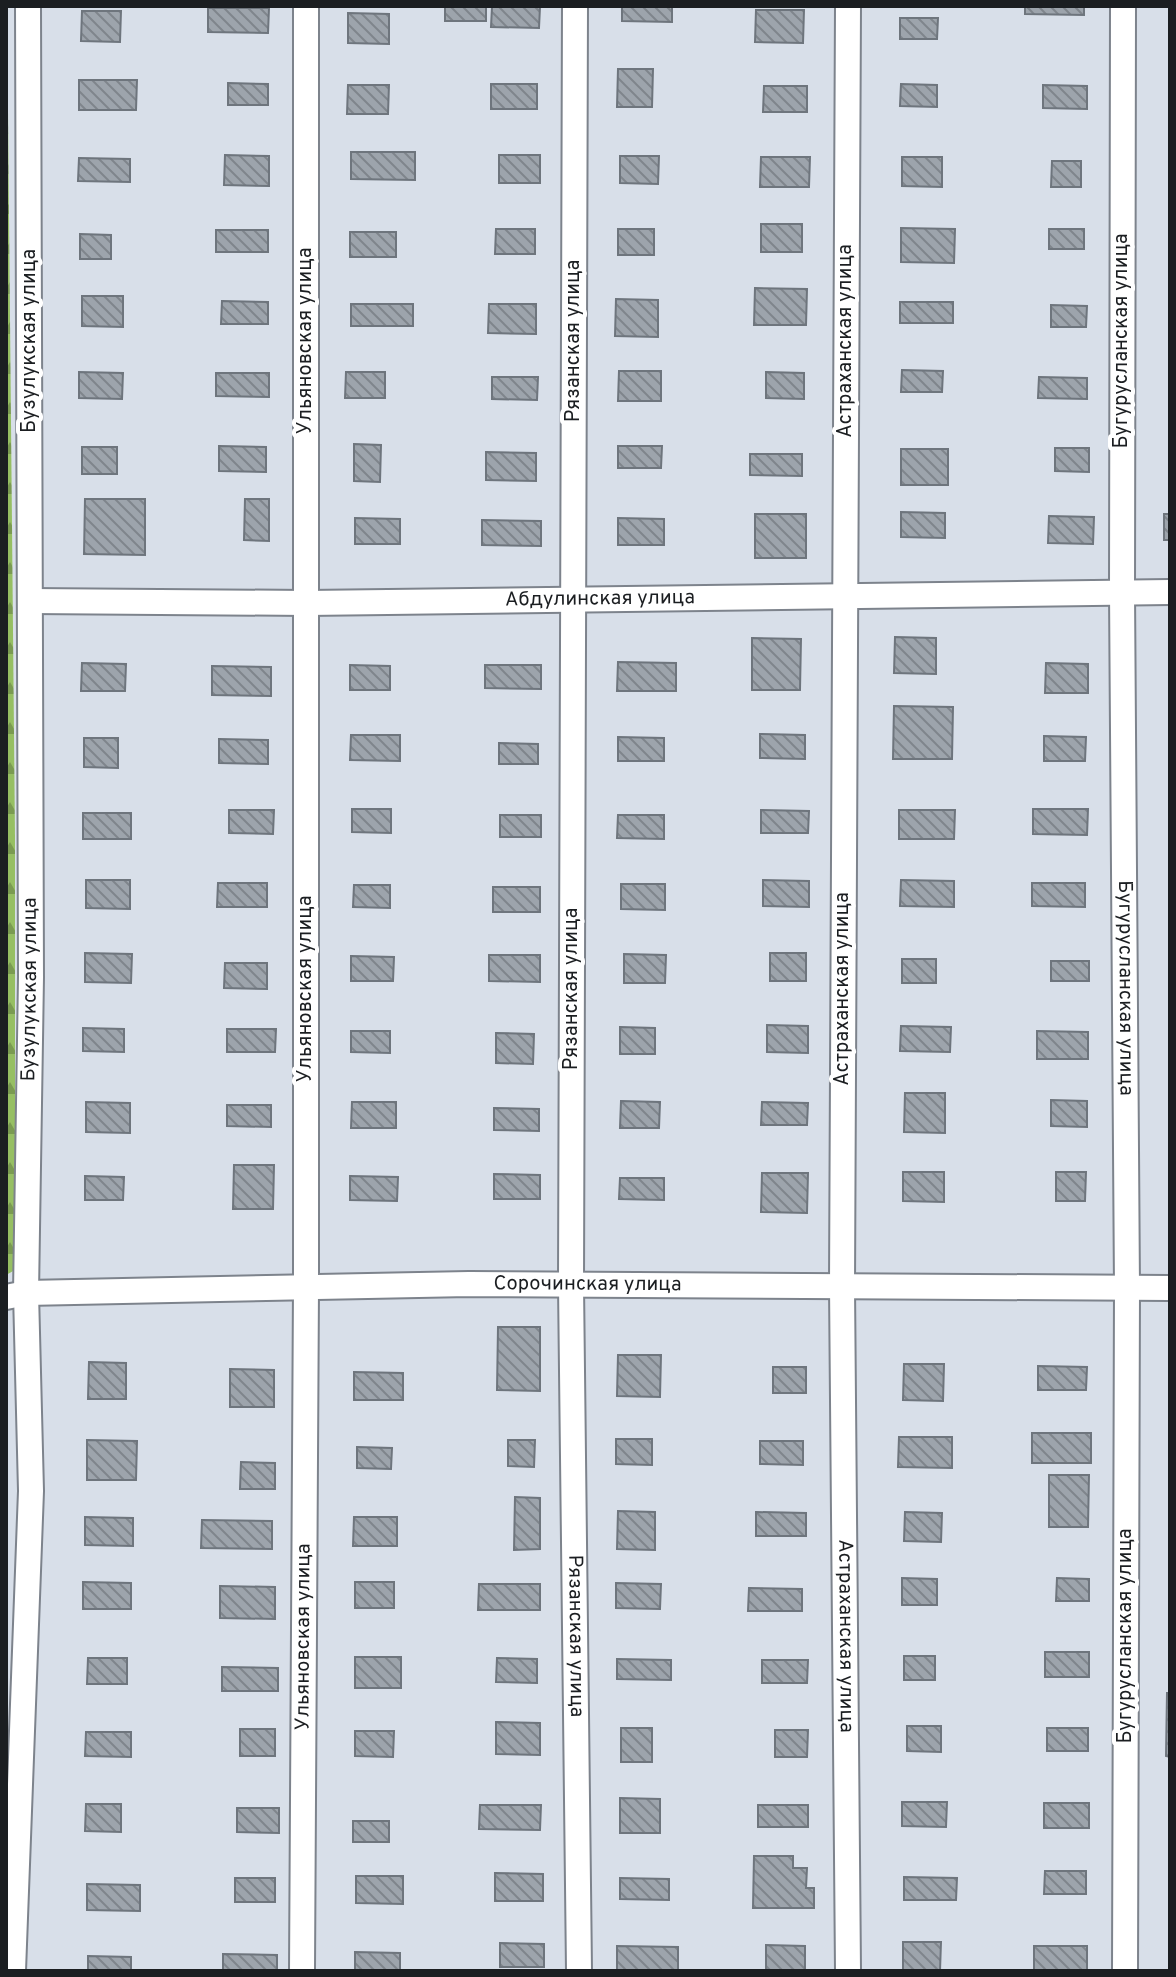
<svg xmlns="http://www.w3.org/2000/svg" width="1176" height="1977" font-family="Overpass,sans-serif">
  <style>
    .forest { fill: url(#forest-firs) }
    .building { fill: url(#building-back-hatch); stroke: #6e757d; stroke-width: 2 }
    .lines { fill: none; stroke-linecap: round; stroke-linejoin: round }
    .street-casing { stroke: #7d838c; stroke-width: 28 }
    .street { stroke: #fff; stroke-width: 24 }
    .labels { text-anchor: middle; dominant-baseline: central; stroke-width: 8; stroke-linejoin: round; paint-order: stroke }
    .street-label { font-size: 20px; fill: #1b1e21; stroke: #fff }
  </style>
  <defs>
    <pattern id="forest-firs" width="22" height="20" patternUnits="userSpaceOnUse" patternTransform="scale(2)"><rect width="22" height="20" fill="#96bf63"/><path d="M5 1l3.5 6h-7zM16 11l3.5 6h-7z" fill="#7a9b51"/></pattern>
    <pattern id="building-back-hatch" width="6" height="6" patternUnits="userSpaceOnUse" patternTransform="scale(2)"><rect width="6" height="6" fill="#9da4ac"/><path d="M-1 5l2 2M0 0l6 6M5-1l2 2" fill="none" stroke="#7f858c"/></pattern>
  </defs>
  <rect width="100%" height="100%" fill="#d8dfe9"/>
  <path class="forest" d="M7,6L15,837V1270L6,1275Z"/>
  <path class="building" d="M445,6H486V21H445Z
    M622,6H672V22L622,21Z
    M1025,6H1084V15L1025,14Z
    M492,7H540L539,28L491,27Z
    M208,8H269L268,33L208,32Z
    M756,10H804L803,43L755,42Z
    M82,11H121L120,42L81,41Z
    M348,13L389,14V44L348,43Z
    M900,18H938L937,39H900Z
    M618,69H653L652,107H617Z
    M79,80H137L136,110H79Z
    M228,83L268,84V105H228Z
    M491,84H537V109H491Z
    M901,84L937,85V107L900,106Z
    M348,85H389L388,114H347Z
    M1043,85L1087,86V109L1043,108Z
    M764,86H807V112H763Z
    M351,152H415V180L351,179Z
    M225,155L269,156V186L224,185Z
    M499,155H540V183H499Z
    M620,156H659L658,184L620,183Z
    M761,157H810L809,187H760Z
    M902,157H942V187L902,186Z
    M79,158L130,159V182L78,181Z
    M1052,161H1081V187H1051Z
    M761,224H802V252H761Z
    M901,228L955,229L954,263L901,262Z
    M496,229H535V254H495Z
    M618,229H654V255H618Z
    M1049,229H1084V249H1049Z
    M216,230H268V252H216Z
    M350,232H396V257H350Z
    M80,234L111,235V259H80Z
    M755,288L807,289L806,325H754Z
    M82,296H123V327L82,326Z
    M616,299L658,300V337L615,336Z
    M222,301L268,302V324H221Z
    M900,302H953V323H900Z
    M351,304H413V326H351Z
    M489,304H536V334L488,333Z
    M1051,305L1087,306L1086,327H1051Z
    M902,370L943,371L942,392H901Z
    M619,371H661V401H618Z
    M79,372L123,373L122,399L79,398Z
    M346,372H385V398H345Z
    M766,372L804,373V399L766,398Z
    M216,373H269V397L216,396Z
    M492,377H538L537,400L492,399Z
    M1039,377L1087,378V399L1038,398Z
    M354,444L381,445L380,482L354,481Z
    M219,446L266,447V472L219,471Z
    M618,446H662L661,468H618Z
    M82,447H117V474H82Z
    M1055,448H1089V472L1055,471Z
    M901,449H948V485H901Z
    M486,452L536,453V481L486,480Z
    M750,454H802V476L750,475Z
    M85,499H145V555L84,554Z
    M245,499H269V541L244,540Z
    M901,512L945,513V538L901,537Z
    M755,514H806V558H755Z
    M1164,514H1170V540H1164Z
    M1049,516L1094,517L1093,544L1048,543Z
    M355,518L400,519V544H355Z
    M618,518L664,519V545H618Z
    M482,520L541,521V546L482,545Z
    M895,637L936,638V674L894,673Z
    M752,638L801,639L800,690H752Z
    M618,662L676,663V691H617Z
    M82,663L126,664L125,691H81Z
    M1046,663L1088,664V693H1045Z
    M350,665L390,666V690H350Z
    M485,665H541V689L485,688Z
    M212,666L271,667V696L212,695Z
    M894,706L953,707L952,759H893Z
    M760,734L805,735V759L760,758Z
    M351,735H400V761L350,760Z
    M1044,736L1086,737L1085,761H1044Z
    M618,737L664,738V761H618Z
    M84,738H118V768L84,767Z
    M219,739L268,740V764L219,763Z
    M499,743L538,744V764H499Z
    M352,809H391V833L352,832Z
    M1033,809H1088L1087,835L1033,834Z
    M229,810H274L273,834L229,833Z
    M761,810L809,811L808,833H761Z
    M899,810H955L954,839H899Z
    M83,813H131V839H83Z
    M500,815H541V837H500Z
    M618,815H664V839L617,838Z
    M86,880H130V909L86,908Z
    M763,880L809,881V907L763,906Z
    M901,880L954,881V907L900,906Z
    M218,883H267V907H217Z
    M1032,883H1085V907L1032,906Z
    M621,884H665V910L621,909Z
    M354,885H390V908L353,907Z
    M493,887H540V912H493Z
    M85,953L132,954L131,983L85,982Z
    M770,953H806V981H770Z
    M624,954L666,955L665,983H624Z
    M489,955H540V982L489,981Z
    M351,956L394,957L393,981H351Z
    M902,959H936V983H902Z
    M1051,961H1089V981H1051Z
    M225,963H267V989L224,988Z
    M767,1025L808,1026V1053L767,1052Z
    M901,1026L951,1027L950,1052L900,1051Z
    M620,1027L655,1028V1054H620Z
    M83,1028L124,1029V1052L83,1051Z
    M227,1029H276L275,1052H227Z
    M351,1031H390V1053L351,1052Z
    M1037,1031L1088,1032V1059H1037Z
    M496,1033L534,1034L533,1064L496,1063Z
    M905,1093H945V1133L904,1132Z
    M1051,1100L1087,1101V1127L1051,1126Z
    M621,1101L660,1102L659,1128H620Z
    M86,1102L130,1103V1133L86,1132Z
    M352,1102H396V1128H351Z
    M762,1102L808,1103L807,1125H761Z
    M227,1105H271V1127L227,1126Z
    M494,1108L539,1109V1131L494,1130Z
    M234,1165H274L273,1209H233Z
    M903,1172H944V1202L903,1201Z
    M1056,1172H1086L1085,1201H1056Z
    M762,1173H808L807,1213L761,1212Z
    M494,1174L540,1175V1199H494Z
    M85,1176L124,1177L123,1200H85Z
    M350,1176L398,1177L397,1201L350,1200Z
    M620,1178H664V1200L619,1199Z
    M498,1327H540V1391L497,1390Z
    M618,1355H661L660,1397L617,1396Z
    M89,1362L126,1363V1399H88Z
    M904,1364H944L943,1401L903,1400Z
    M1038,1366L1087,1367L1086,1390H1038Z
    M773,1367H806V1393H773Z
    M230,1369L274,1370V1407H230Z
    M354,1372L403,1373V1400H354Z
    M1032,1433H1091V1463H1032Z
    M899,1437H952V1468L898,1467Z
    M616,1439H652V1465L616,1464Z
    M87,1440L137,1441L136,1480H87Z
    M508,1440H535L534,1467L508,1466Z
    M760,1441H803V1465L760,1464Z
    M357,1447L392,1448L391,1469L357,1468Z
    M241,1462L275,1463V1489H240Z
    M1049,1475H1089L1088,1527H1049Z
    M515,1497L540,1498V1549L514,1550Z
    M618,1511L655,1512V1550L617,1549Z
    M756,1512L806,1513V1536H756Z
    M905,1512L942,1513L941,1542L904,1541Z
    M85,1517L133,1518V1546L85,1545Z
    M354,1517H397V1546H353Z
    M202,1520L272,1521V1549L201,1548Z
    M902,1578L937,1579V1605H902Z
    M1057,1578L1089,1579V1601H1056Z
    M83,1582L131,1583V1609H83Z
    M355,1582H394V1608H355Z
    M616,1583L661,1584L660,1609L616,1608Z
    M479,1584H540V1610H478Z
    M220,1586L275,1587V1619L220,1618Z
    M749,1588L802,1589V1611H748Z
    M1045,1652H1089V1677H1045Z
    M904,1656H935V1680H904Z
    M355,1657H401V1688H355Z
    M88,1658H127V1684H87Z
    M497,1658L537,1659V1683L496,1682Z
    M617,1659L671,1660V1680L617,1679Z
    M762,1660H808L807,1683H762Z
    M222,1667L278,1668V1691H222Z
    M1167,1693H1170V1757L1166,1756Z
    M496,1722L540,1723V1755L496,1754Z
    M907,1726H941V1752L907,1751Z
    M621,1728H652V1762H621Z
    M1047,1728H1088V1751H1047Z
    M240,1729H275V1756H240Z
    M775,1730H808L807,1757H775Z
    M355,1731H394L393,1757L355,1756Z
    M86,1732H131V1757L85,1756Z
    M620,1798L660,1799V1833H620Z
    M902,1802H947L946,1827L902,1826Z
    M1044,1803H1089V1828H1044Z
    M86,1804H121V1832L85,1831Z
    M480,1805H541L540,1830L479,1829Z
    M758,1805H808V1827H758Z
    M237,1808H279V1833L237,1832Z
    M353,1821H389V1842H353Z
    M754,1856H793V1868H807L806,1888H814V1908H753Z
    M1045,1871H1086V1894H1044Z
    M495,1873L543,1874V1901H495Z
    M356,1876H403V1904L356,1903Z
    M904,1877L957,1878L956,1900H904Z
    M235,1878H275V1902H235Z
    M620,1878L669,1879V1900L620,1899Z
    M87,1884L140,1885V1911L87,1910Z
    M903,1942H941L940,1971H903Z
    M500,1943L544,1944V1967H500Z
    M766,1945L805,1946V1970H766Z
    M617,1946L678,1947V1971H617Z
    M1034,1946H1087V1971H1034Z
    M355,1952L400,1953V1971H355Z
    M223,1954L277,1955V1971H223Z
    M88,1956L131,1957V1971H88Z"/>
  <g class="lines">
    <defs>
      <g id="street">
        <path id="s1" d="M575,6L571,1285L579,1971"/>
        <path id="s2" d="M848,6L842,1286L848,1971"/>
        <path id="s3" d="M1123,6L1122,592L1127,1288L1125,1971"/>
        <path id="s4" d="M30,601L307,603L1170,592"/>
        <path id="s5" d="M6,1297L26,1293L469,1284L1170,1288"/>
        <path id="s6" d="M13,1971L31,1491L26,1293L31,977L28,6"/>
        <path id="s7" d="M302,1971L306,1287V6"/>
      </g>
    </defs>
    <use href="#street" class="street-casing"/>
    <use href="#street" class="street"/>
  </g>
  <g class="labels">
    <g class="street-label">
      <text transform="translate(30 341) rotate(-90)">Бузулукская улица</text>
      <text transform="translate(306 341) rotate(-90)">Ульяновская улица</text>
      <text transform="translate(574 341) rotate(-90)">Рязанская улица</text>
      <text transform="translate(846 341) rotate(-90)">Астраханская улица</text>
      <text transform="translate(1122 341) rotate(-90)">Бугурусланская улица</text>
      <text stroke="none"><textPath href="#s4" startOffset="570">Абдулинская улица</textPath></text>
      <text stroke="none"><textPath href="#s6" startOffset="982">Бузулукская улица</textPath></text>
      <text transform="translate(306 989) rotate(-90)">Ульяновская улица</text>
      <text transform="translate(572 989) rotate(-90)">Рязанская улица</text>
      <text transform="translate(843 989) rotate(-90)">Астраханская улица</text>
      <text stroke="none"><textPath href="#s3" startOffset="982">Бугурусланская улица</textPath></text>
      <text stroke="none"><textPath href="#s5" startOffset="582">Сорочинская улица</textPath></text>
      <text stroke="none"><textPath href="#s7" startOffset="334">Ульяновская улица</textPath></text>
      <text stroke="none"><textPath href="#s1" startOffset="1630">Рязанская улица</textPath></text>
      <text stroke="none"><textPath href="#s2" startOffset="1630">Астраханская улица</textPath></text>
      <text transform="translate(1126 1636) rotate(-90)">Бугурусланская улица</text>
    </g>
  </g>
  <rect width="1176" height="1977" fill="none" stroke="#1b1e21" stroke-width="16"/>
</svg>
